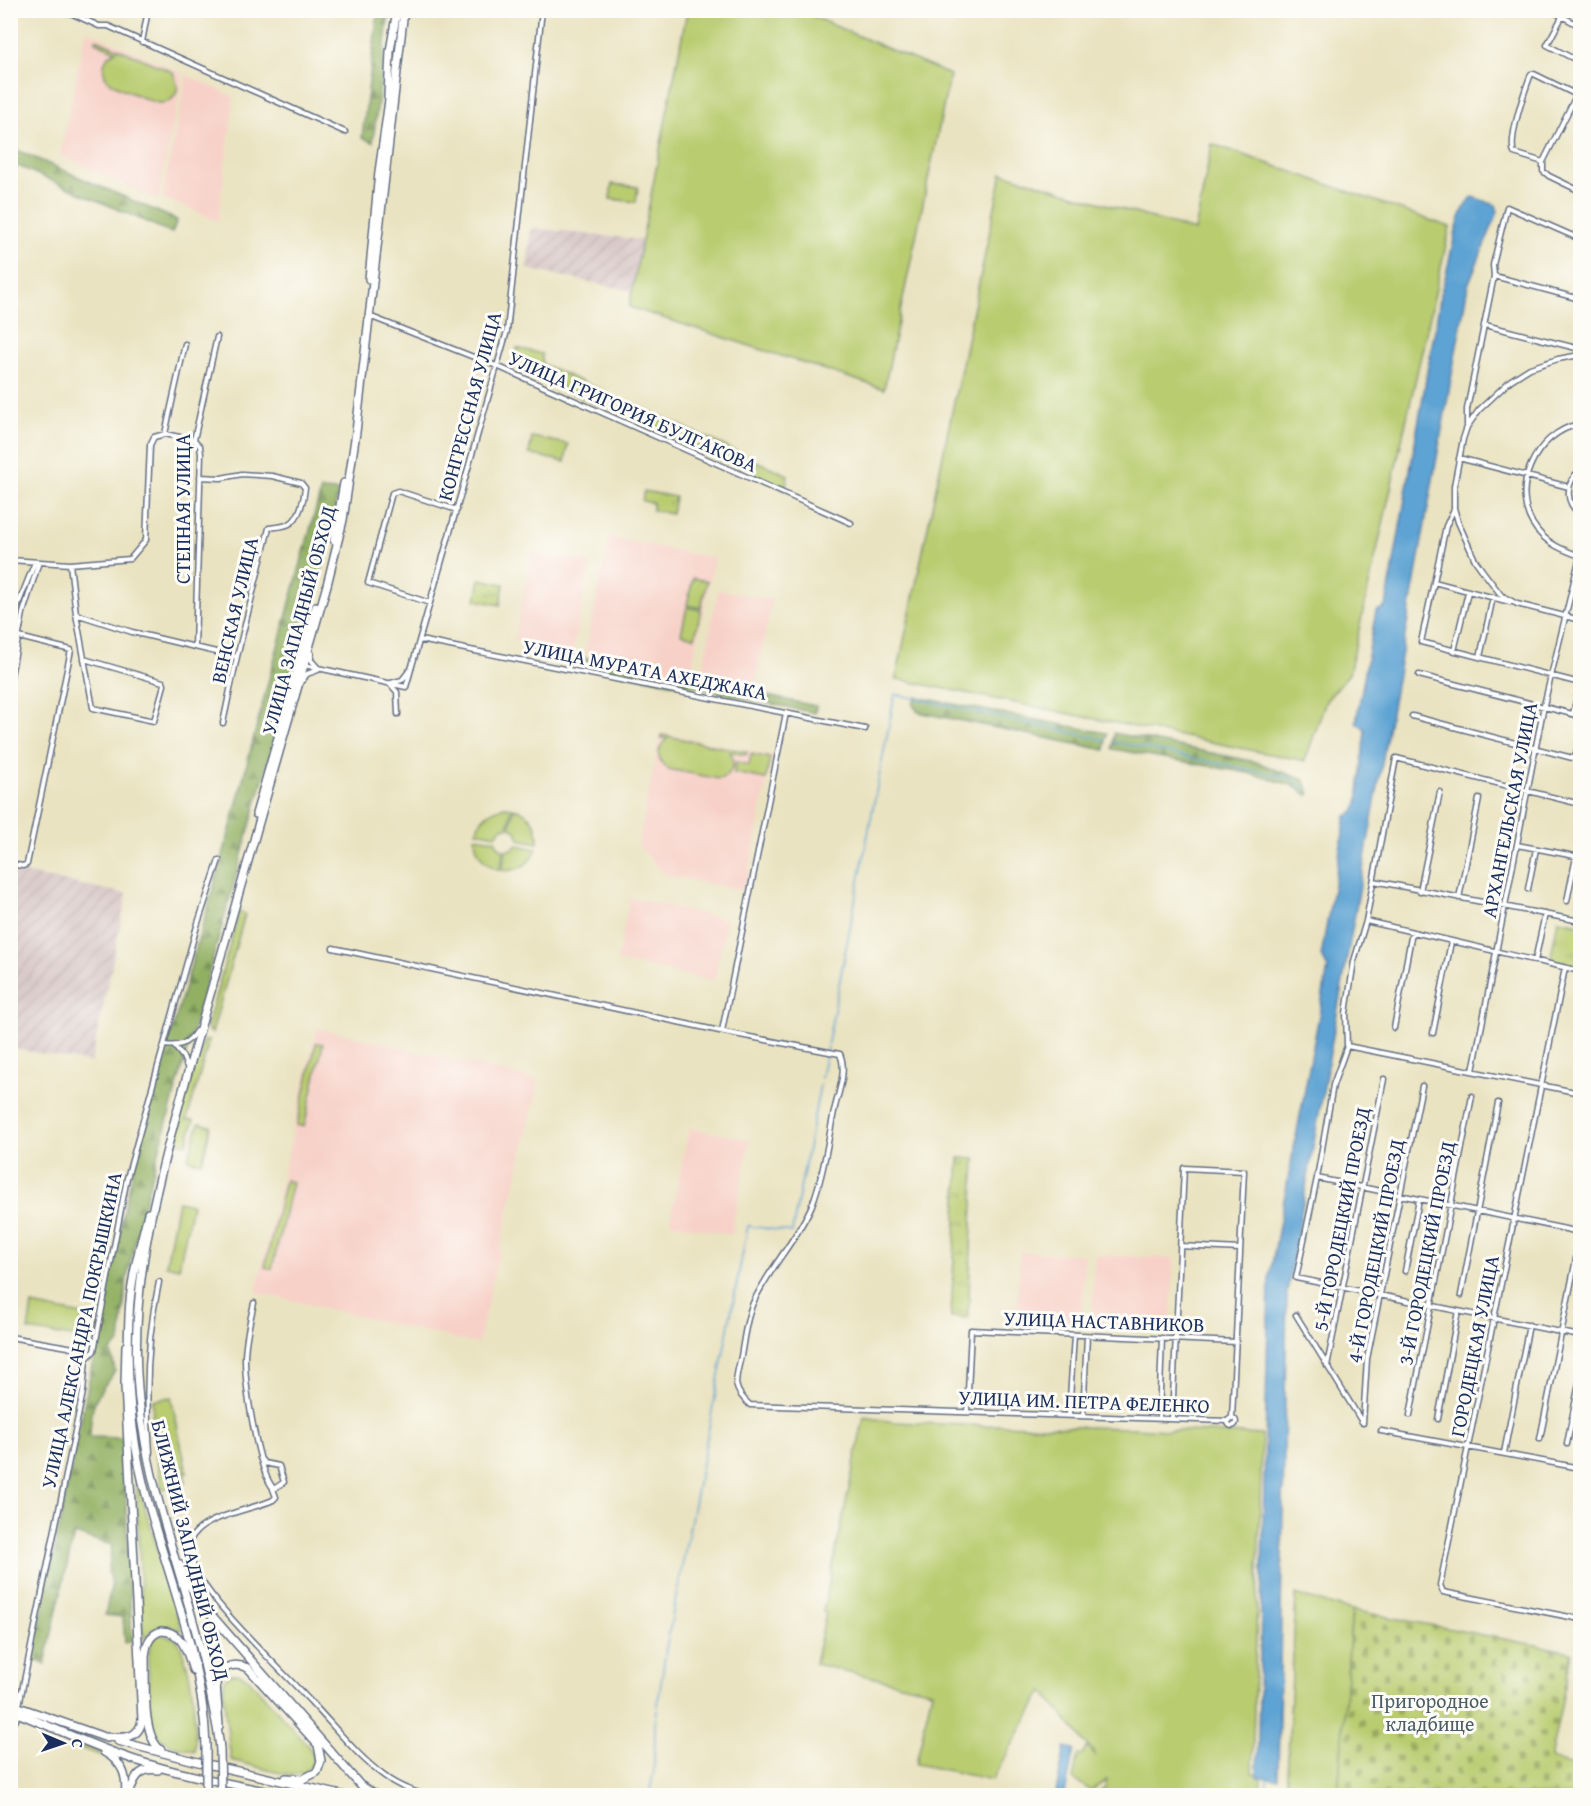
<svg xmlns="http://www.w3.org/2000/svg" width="1591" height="1806" font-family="'Gentium Book Plus',serif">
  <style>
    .built { fill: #f7d1c8 }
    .industrial { fill: url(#industrial-furrows) }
    .green { fill: #b9cc6f; stroke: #6a7e66; stroke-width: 1.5 }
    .forest { fill: url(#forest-firs); stroke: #567060; stroke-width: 1.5 }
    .cemetery { fill: url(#cemetery-stones); stroke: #6a7e66; stroke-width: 1.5 }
    .park { fill: url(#park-tufts); stroke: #6a7e66; stroke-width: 1.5 }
    .water { fill: #5da3d3; stroke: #3c6998; stroke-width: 1.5 }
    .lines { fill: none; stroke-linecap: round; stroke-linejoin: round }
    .stream { stroke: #5da3d3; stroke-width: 1.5 }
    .minor-casing { stroke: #636e81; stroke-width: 7 }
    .primary-casing { stroke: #636e81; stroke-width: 10 }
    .trunk-casing { stroke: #636e81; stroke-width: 10 }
    .minor { stroke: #fff; stroke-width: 4 }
    .primary { stroke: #fff; stroke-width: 7 }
    .trunk { stroke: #fff; stroke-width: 7 }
    .trunk-bridge-casing { stroke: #636e81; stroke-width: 10; stroke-linecap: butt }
    .trunk-bridge { stroke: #fff; stroke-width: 7 }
    .labels { text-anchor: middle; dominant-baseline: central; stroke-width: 6; stroke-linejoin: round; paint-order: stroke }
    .street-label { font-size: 20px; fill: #1b2f5e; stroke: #fdfcf7 }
    .park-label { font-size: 20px; fill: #4a5e63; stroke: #fdfcf7 }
  </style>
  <defs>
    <pattern id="industrial-furrows" width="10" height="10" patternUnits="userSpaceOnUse" patternTransform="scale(1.5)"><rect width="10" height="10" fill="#d2bfc0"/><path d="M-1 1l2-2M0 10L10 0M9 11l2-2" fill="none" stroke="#b4a4a7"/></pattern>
    <pattern id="forest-firs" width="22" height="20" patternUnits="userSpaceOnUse" patternTransform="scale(1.5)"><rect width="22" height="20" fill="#92b062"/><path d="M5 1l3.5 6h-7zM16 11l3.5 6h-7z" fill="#769054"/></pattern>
    <pattern id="cemetery-stones" width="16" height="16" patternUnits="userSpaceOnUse" patternTransform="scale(1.5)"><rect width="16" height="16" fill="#b9cc6f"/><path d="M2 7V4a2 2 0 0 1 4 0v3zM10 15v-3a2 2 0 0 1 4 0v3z" fill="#96a65e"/></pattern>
    <pattern id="park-tufts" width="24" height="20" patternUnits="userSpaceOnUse" patternTransform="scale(1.5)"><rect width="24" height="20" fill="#b9cc6f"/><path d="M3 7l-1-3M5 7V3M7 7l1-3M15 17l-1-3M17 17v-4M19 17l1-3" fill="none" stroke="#96a65e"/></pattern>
  </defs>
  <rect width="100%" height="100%" fill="#fdfcf7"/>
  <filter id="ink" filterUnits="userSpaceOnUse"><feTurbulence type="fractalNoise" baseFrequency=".0167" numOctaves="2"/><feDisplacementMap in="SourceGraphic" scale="12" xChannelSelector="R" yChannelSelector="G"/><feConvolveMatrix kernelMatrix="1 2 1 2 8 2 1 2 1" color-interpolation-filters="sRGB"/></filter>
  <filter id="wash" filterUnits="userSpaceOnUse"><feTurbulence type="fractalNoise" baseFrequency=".008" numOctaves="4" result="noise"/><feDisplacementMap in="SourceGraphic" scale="24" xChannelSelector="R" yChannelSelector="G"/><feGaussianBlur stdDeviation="1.35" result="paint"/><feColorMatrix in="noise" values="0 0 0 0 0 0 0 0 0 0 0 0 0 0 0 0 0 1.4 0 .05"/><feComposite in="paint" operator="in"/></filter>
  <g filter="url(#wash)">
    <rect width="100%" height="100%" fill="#eae3c1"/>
    <path class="built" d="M86,30L183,74L158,200L60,155Z
      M187,75L234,97L218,221L162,197Z
      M609,537L714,558L690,676L585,654Z
      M532,551L590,563L572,653L514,641Z
      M718,590L772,600L754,689L701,678Z
      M661,733L772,756L745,891L665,875L638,845Z
      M630,898L727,919L714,981L617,961Z
      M317,1028L539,1080L478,1344L256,1292Z
      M689,1128L750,1140L731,1235L670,1222Z
      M1020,1252L1085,1255L1081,1321L1017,1318Z
      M1095,1255L1174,1258L1171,1325L1092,1321Z"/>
    <path class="industrial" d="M531,228L643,240L632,291L527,269Z
      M10,870L127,894L91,1063L11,1048Z"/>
    <path class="green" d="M687,11H800L950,75L884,389L629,307Z
      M96,39L173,72L178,88C170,113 151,101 134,94C125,90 116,86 108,81C100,69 103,57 116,51L95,42Z
      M1212,144L1450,227L1349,674L1326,701L1305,761L896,679L1002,173L1195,231Z
      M612,184L638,187L636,202L610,199Z
      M517,348L542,354V364L603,391L606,395L604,404L600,406L514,367Z
      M635,405L744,455L746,459L743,468L740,469L632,420Z
      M532,437L568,444L565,462L529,454Z
      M756,461L788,475L785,490L753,475Z
      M693,578L707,581L701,608L687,605Z
      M687,607L701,610L695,637L681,634Z
      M662,735L747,752L746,755L730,752C736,764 733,775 719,779L668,769C656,761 656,748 667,739L661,738Z
      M751,754L770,758L766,779L734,773L736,762L749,765Z
      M505,807L512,808L508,827L501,828L496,835L476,831C481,817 490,810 505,807Z
      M514,808C531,813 539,826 538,843L519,839L516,831L510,827Z
      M475,837L495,840L499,847L504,850L500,870C484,865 475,853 475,837Z
      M517,845L537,849C530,863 518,873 502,870L506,850L513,849Z
      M239,912L245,914L212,1033L208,1030L207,1027Z
      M204,1041H209L187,1120H194L187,1144L173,1141L186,1092Z
      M316,1043L323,1044L304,1127L297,1125Z
      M199,1123L211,1126L202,1162L190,1160L188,1158Z
      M285,1180L292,1182L272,1269L265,1267Z
      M178,1201L192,1204L179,1268L166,1265Z
      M32,1305L83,1315L78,1338L28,1330Z
      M171,1397L187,1472L184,1473L186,1483L162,1489L152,1432L153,1400Z
      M864,1417L894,1422L988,1426L992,1425L1131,1428L1262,1435L1252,1773L1261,1774L1260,1795H1095L1105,1788L1107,1780L1090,1791L1083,1785L1073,1779L1078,1755H1081L1087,1747L1096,1756L1043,1691L992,1780L916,1764L932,1691L815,1664L826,1613L823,1612Z
      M136,1478L180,1625L181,1631C161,1623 157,1623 143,1639Z
      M1296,1595L1352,1610L1338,1795L1286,1796Z
      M159,1634L177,1639C194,1672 195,1714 195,1751L171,1745L160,1738L151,1727L148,1657L151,1642Z
      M230,1674H239L248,1678L308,1746C312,1751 315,1759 312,1764C309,1771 298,1775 292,1775C274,1773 249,1764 231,1760L223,1691L225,1679Z
      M27,1720L102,1752L115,1763L106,1757L33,1732L30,1730V1723Z"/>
    <path class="forest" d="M378,11H389L373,142L362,138Z
      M10,147L177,220L172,233L11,163Z
      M321,490L338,491L327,551L144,1204L127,1277L120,1342L111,1351L115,1371C94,1399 91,1402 90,1437L123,1438L132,1641L125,1643L123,1617L105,1615L112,1583L108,1572L112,1545L74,1534L45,1664L32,1659L124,1209L143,1131L229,834L266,690Z
      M540,649L816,706L815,713L539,656Z
      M916,697L1107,733L1105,750L918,712L913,705Z
      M1114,733L1256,762L1304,780L1310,793L1308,795L1292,785L1248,773L1112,749Z"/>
    <path class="cemetery" d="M1352,1610L1572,1652L1550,1759L1580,1767L1576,1795H1338Z"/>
    <path class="park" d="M644,491L675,497L672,514L652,510L653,503L642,501Z
      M480,579L504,584L500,605L476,600Z
      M1558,920L1580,924V968L1550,961Z
      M959,1158H975L968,1318L951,1317Z"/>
    <path class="water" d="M1473,197L1496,205L1498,212L1468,285L1287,1292L1278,1778L1257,1777L1269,1279L1328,968L1321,956L1346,816L1354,812L1358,803L1365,729L1356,722L1376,611L1384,608L1387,601L1442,288C1450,267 1456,207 1473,197Z
      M1065,1747L1074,1749L1065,1794L1056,1792Z"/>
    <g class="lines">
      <path class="stream" d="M1114,742L1290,778L1309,791
        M821,1078L895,694L1106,740
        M649,1796L654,1770L655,1724L666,1649L748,1226L792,1232L820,1085
        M1267,1796V1778"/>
    </g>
  </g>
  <g filter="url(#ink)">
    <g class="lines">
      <defs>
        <path id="minor" d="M64,10L99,26H108L345,132
          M1550,10L1580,26
          M1562,17L1547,45L1580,62
          M142,42L148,10
          M1577,95L1534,74H1531C1525,90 1508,138 1514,153L1543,162V171L1549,176L1580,191
          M1543,162L1580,88
          M1494,276L1580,299
          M369,316L499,367L851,523
          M1485,325L1580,349
          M1580,424C1535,432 1507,492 1537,530C1549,545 1564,550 1580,556
          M1467,426V409L1494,276L1493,265L1507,207L1580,239
          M165,434L185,344
          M1459,458L1569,487
          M1580,470C1566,482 1564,502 1580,514
          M200,477L221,478L242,474L272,476L301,483L305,488C304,498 300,519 289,524C284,527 275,527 269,528L237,657L223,723
          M1454,509L1446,526L1421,642L1580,683
          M10,560L70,564L130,559L146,540L150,445L154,437L165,434L194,440
          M70,564L76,614L93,708L154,721L164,685L163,682L84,659
          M1434,582L1510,602
          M430,603L368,583L392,493L398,491L457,510
          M1517,604L1501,595L1482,570L1475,560L1458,522L1454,508V486L1463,439L1467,427L1479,410L1511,380L1530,368L1558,359L1580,355
          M1517,604L1580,620
          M76,614L132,632L237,657
          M10,625L35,562
          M420,640L865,729
          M195,647L201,454L200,446L194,440L217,337
          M1454,651L1468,592
          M311,653V660L319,669
          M1480,657L1493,597
          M304,665L406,687L507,331L542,10
          M1419,675L1580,716
          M303,680L307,674L318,670
          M10,681L23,613L39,562
          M391,683L402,680L409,671
          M391,685L397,692L398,714
          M1573,714L1580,683
          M1412,716L1580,760
          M1575,759L1580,735
          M1580,804L1396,758L1366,921L1354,961L1346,1013L1347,1046L1333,1085L1317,1178L1296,1278L1580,1336
          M1517,845L1580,857
          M10,864L23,866L27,864L71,650L19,637
          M1374,881L1580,921
          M1528,889L1536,849
          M1420,891L1440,792
          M1459,898L1479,799
          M1567,901L1576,857
          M1366,921L1580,971
          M333,948L729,1033L840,1054C847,1070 839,1091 835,1107C828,1139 824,1174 812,1205C797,1240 769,1268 753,1303C746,1319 744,1339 741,1356C736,1380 730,1387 750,1405L1228,1421
          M1535,961L1545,914
          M1565,968L1440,1585L1443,1592L1580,1619
          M1394,1028L1412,932
          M722,1031L786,713
          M1433,1033L1451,942
          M165,1045C179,1047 188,1044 196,1031
          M1347,1046L1580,1093
          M175,1047L183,1057L187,1067
          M1473,1071L1544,705L1580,556
          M1317,1178L1580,1232
          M1180,1246L1240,1249
          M1405,1271L1419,1200
          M1461,1295L1498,1103
          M254,1303C250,1321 245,1340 245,1359C245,1385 258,1473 274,1489L284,1482L279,1466L264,1463L260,1458
          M1296,1315L1362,1422
          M10,1337L74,1348L82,1351L86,1359
          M1327,1366L1384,1079
          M967,1412L971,1330L1236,1342
          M1069,1415L1074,1335
          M1410,1415L1472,1096
          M1083,1416L1087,1336
          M1159,1418L1162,1338
          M1172,1418L1184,1168L1244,1171L1232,1418
          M1228 1422a4 4 0 1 1 8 0a4 4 0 1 1-8 0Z
          M1438,1419L1458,1311
          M1363,1423L1367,1359L1422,1086
          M1381,1431L1580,1468
          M1540,1439L1580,1239
          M1567,1444L1580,1378
          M150,1452C145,1396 147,1337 159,1282
          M1504,1453L1529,1325
          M273,1489L276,1497L273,1500C252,1510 197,1517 190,1542C185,1562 207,1589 218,1603C247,1638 281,1670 312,1703C335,1727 356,1755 383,1775C397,1786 412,1791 428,1796
          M10,1692L20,1693
          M16,1720L83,1392L86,1359L94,1351L127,1178L197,926L219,860"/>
        <path id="primary" d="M179,1564L189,1585L208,1611L360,1785L377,1796
          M10,1704L107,1738
          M10,1710C52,1727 93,1746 135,1760C185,1776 237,1785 289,1796
          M219,1726L216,1683C220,1666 233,1662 248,1668L318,1745L321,1761L317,1772L303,1779L286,1778
          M106,1737C122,1738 139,1740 142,1720L125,1385L126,1346
          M118,1741L194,1761L346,1796
          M161,1750C141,1736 146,1681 145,1657C146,1645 149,1635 161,1631C183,1631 187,1652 193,1670
          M104,1752C122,1762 128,1775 125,1796
          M129,1796C133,1779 139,1767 158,1770"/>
        <path id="trunk" d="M388,97L390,51L397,10
          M369,279L379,172L390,93
          M334,540L344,483
          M256,814L316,606
          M148,1213C140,1247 130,1281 129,1316C126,1378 131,1442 148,1502C170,1582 203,1661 206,1745
          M220,1750C219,1732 214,1714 211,1697C191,1588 142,1486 137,1374C131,1256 170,1138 201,1026C242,878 285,732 327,585L343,520L356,432L404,10"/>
      </defs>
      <use href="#minor" class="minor-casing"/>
      <use href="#primary" class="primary-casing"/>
      <use href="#trunk" class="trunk-casing"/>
      <use href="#minor" class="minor"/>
      <use href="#primary" class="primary"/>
      <use href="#trunk" class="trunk"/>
      <defs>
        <path id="trunk-bridge" d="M206,1745V1791
          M220,1750L221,1794"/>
      </defs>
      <use href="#trunk-bridge" class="trunk-bridge-casing"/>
      <use href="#trunk-bridge" class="trunk-bridge"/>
    </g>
  </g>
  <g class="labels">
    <g class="street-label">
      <text transform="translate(469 406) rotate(-75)">КОНГРЕССНАЯ УЛИЦА</text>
      <text transform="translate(633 411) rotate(24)">УЛИЦА ГРИГОРИЯ БУЛГАКОВА</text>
      <text transform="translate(182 509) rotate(-90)">СТЕПНАЯ УЛИЦА</text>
      <text transform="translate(234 610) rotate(-77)">ВЕНСКАЯ УЛИЦА</text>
      <text transform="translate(298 620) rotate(-75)">УЛИЦА ЗАПАДНЫЙ ОБХОД</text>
      <text transform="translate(645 669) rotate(11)">УЛИЦА МУРАТА АХЕДЖАКА</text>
      <text transform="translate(1509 810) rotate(-79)">АРХАНГЕЛЬСКАЯ УЛИЦА</text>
      <text transform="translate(1341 1219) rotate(-79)">5-Й ГОРОДЕЦКИЙ ПРОЕЗД</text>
      <text transform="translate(1375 1251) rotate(-79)">4-Й ГОРОДЕЦКИЙ ПРОЕЗД</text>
      <text transform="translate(1426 1253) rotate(-79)">3-Й ГОРОДЕЦКИЙ ПРОЕЗД</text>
      <text transform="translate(1104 1321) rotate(2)">УЛИЦА НАСТАВНИКОВ</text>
      <text transform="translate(81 1330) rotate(-78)">УЛИЦА АЛЕКСАНДРА ПОКРЫШКИНА</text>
      <text transform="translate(1474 1346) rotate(-79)">ГОРОДЕЦКАЯ УЛИЦА</text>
      <text transform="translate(1084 1401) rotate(2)">УЛИЦА ИМ. ПЕТРА ФЕЛЕНКО</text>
      <text transform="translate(191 1550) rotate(76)">БЛИЖНИЙ ЗАПАДНЫЙ ОБХОД</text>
    </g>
    <g class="park-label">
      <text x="1430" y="1700">Пригородное<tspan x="1430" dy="23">кладбище</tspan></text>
    </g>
  </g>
  <rect width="1591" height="1806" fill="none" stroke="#fdfcf7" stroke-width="36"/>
  <g transform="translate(63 1743) rotate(92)" stroke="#fdfcf7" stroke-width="4.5" paint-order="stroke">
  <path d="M0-4.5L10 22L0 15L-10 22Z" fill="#1b2f5e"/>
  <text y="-9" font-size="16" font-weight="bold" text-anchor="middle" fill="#1b2f5e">С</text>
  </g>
</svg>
